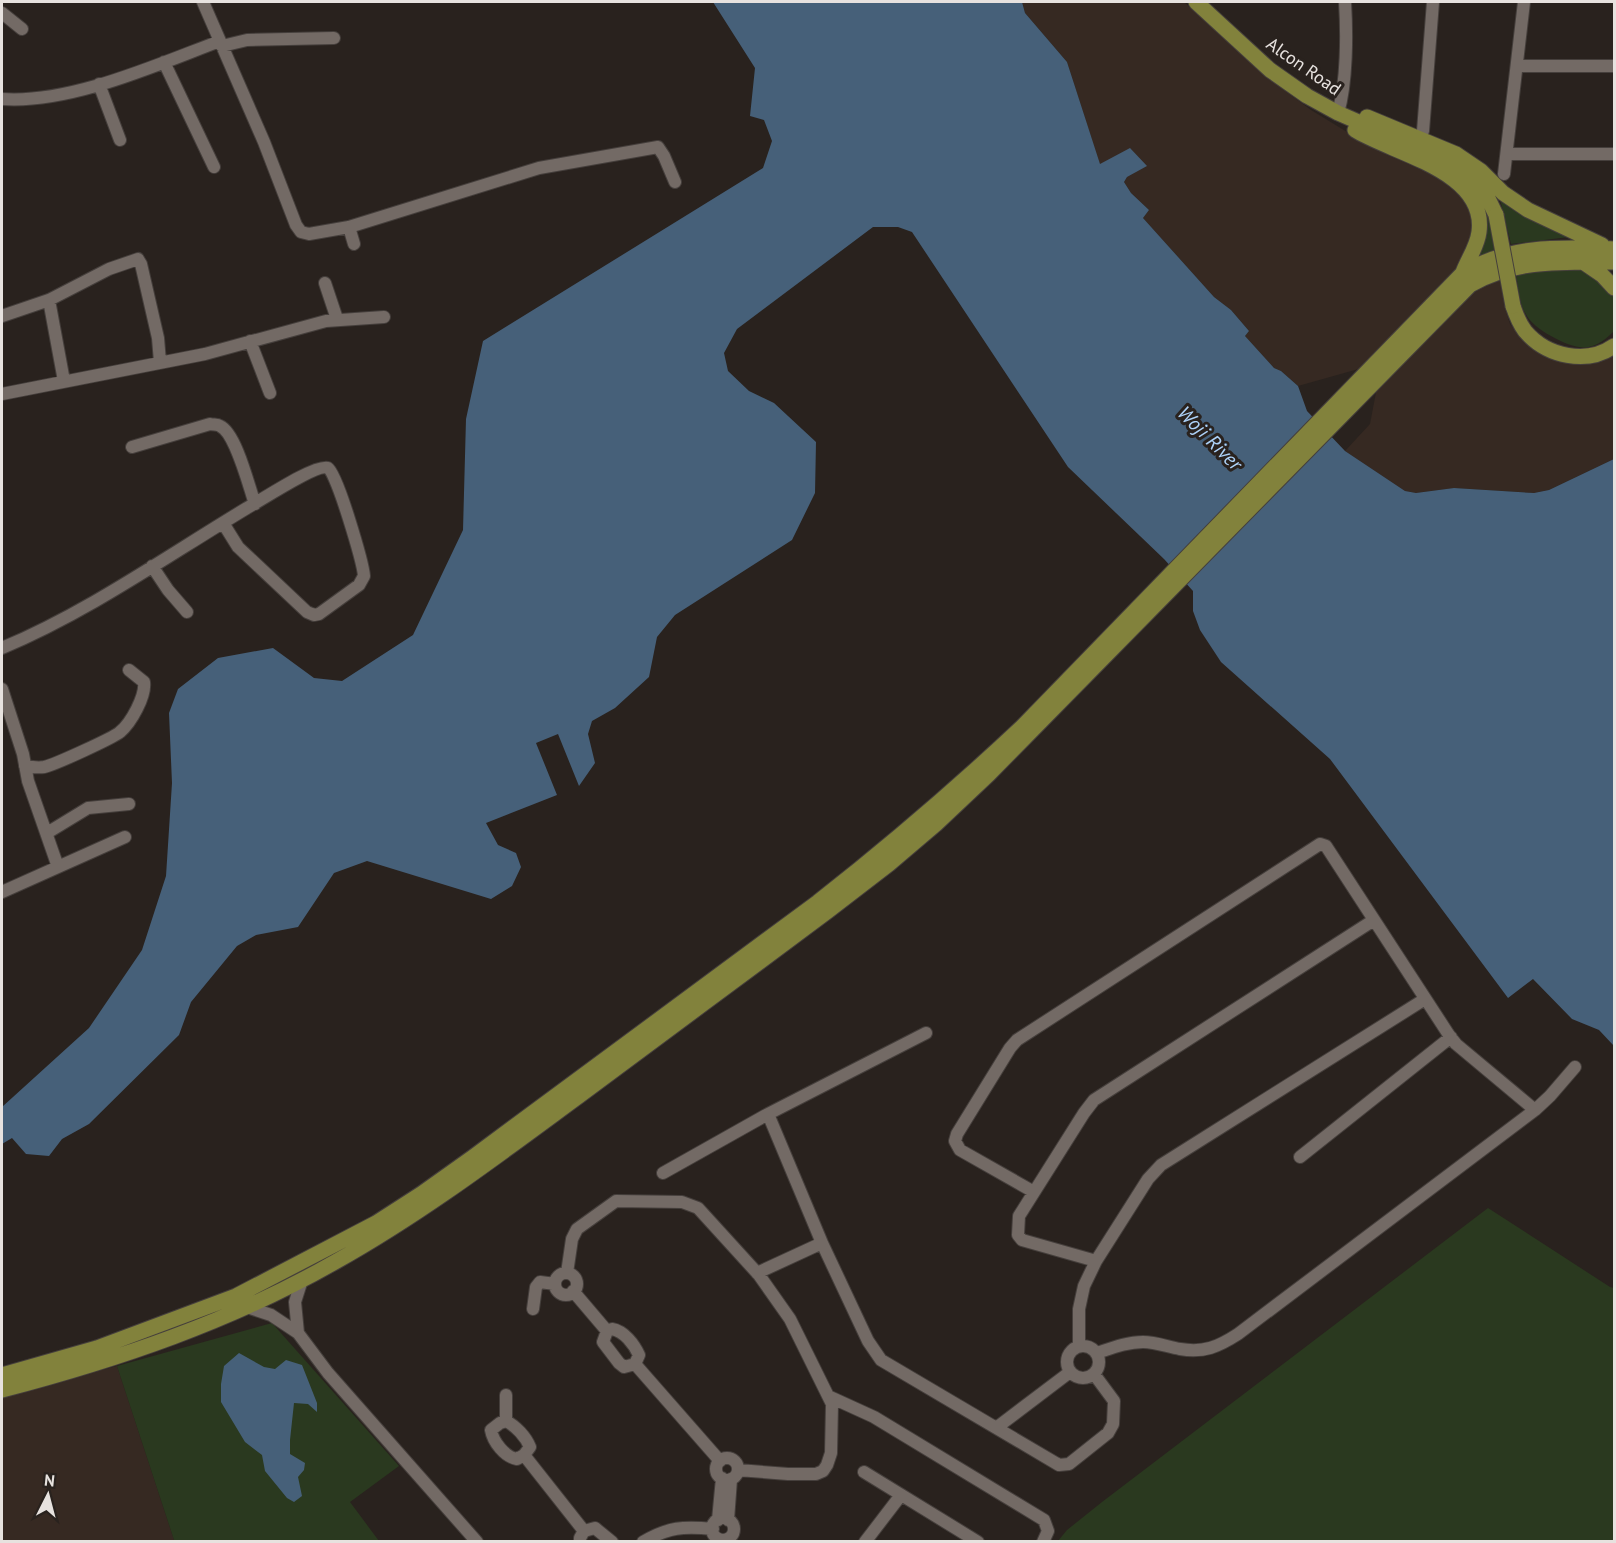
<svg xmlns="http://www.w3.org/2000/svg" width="1616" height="1543" font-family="'PT Sans',sans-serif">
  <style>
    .built { fill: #362922 }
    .green { fill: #2a391f }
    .water { fill: #466079 }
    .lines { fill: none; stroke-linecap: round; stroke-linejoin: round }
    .minor-casing { stroke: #453f3c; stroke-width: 14 }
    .major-casing { stroke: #453f3c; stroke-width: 17 }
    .minor { stroke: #736a65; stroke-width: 12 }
    .major { stroke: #82823c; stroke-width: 15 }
    .major-bridge-casing { stroke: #453f3c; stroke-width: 17; stroke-linecap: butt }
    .major-bridge { stroke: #82823c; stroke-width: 15 }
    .labels { text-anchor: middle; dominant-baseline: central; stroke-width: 6; stroke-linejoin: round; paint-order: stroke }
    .street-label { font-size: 18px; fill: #e7e2df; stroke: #29221e }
    .water-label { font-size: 20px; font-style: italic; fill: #add2f8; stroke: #29221e }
  </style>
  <rect width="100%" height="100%" fill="#29221e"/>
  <path class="built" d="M1022,2H1184L1279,86L1311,110L1365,143L1432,174L1444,182L1457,193L1467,204L1473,217L1475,233L1460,266L1362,368L1298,386L1281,371L1274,368L1245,336L1249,331L1231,310L1214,297L1143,218L1149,210L1131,193L1124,182L1127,177L1146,166L1100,165L1067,62L1025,13Z
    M1500,280L1506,312L1510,324L1527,343L1562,361L1574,364H1593L1614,355V459L1549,490L1534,493L1454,488L1416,493L1405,491L1345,451L1370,424L1377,387L1475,288Z
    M117,1366L174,1540L2,1542V1395Z"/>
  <path class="green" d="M1472,182L1488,213L1494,250L1477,257L1484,231Z
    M1499,195L1569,237L1511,244Z
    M1579,268C1587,270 1610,288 1613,296C1616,305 1615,322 1614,331C1592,354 1577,350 1551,336C1540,330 1530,323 1524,311C1519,300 1518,286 1516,274Z
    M1488,1208L1610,1287L1614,1288V1541H1058L1067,1530L1102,1502Z
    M272,1323L399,1466L350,1502L379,1541H143L174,1540L117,1366Z"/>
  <path class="water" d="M713,2H1022L1025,13L1067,62L1100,164L1130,148L1147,166L1127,177L1124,182L1131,193L1149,210L1143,218L1214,297L1231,310L1249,331L1245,336L1274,368L1281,371L1298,386L1307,411L1345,451L1405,491L1416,493L1454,488L1534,493L1549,490L1614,459V1046L1599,1030L1572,1019L1533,979L1508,998L1330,759L1221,662L1200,630L1193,611V591L1164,559L1068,467L912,232L898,227H873L737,329L724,353L728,371L749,391L774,403L816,442L815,493L792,540L675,615L657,637L649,677L615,708L592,721L588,734L595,763L579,786L558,734L536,743L557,795L486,823L498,845L516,853L521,867L512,886L491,899L367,861L334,873L298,927L256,935L237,946L191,1002L179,1035L89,1124L62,1139L49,1156L26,1154L12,1138L2,1144V1107L89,1028L142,950L166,876L172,783L169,713L178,689L218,658L273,648L314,678L342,681L413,635L463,530L466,419L483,341L763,168L772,141L764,120L750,116L755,68Z
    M239,1353L264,1367L275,1369L286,1360L302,1365L317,1403V1412L308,1404L294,1403L290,1440V1454L305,1463L304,1470L298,1477L302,1496L294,1502L287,1498L265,1471L262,1455L245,1442L221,1402V1384L224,1366Z"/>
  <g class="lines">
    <defs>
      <path id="minor" d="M203,2L264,142L296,225L301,232L309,234L349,227L539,168L658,147L664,156L675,182
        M2,13L22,29
        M222,46L247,40L334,38
        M164,62L214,167
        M1518,66H1614
        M99,84L120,140
        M2,99C70,104 156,65 220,41
        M1338,113C1347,82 1347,34 1345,2
        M1423,131L1433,2
        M1507,154H1614
        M1504,174L1524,2
        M349,227L354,244
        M325,283L337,319
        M49,300L64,381
        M2,316L49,300L109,269L138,259L141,264L158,338L160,362
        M250,341L270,393
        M2,394L205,354L326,321L384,317
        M132,447L210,424C214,425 217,424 220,426C236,433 249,487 255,504
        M152,566L168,590L187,612
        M2,648C88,612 167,556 247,508C260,501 317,463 328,468C337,473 363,563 364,576L359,585L319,614L314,615L307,612L238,547L223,523
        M2,689L23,754L28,781L58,867
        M25,766C31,767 38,768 44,767C54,765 113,738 120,732C131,723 146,696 144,682L129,670
        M47,833L88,808L129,804
        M2,892L125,837
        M768,1114L822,1243L868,1341L881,1360L1059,1465L1069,1464L1108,1433L1113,1424L1114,1401L1094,1374
        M1300,1157L1451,1037
        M663,1173L768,1114L926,1033
        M1034,1192L960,1150L955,1141L957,1134L1010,1048L1017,1040L1320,844L1326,846L1449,1035L1456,1044L1535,1110
        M1096,1261L1022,1240L1018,1235L1019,1216L1084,1113L1094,1100L1374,920
        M567,1273L572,1239L577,1229L616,1201L682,1202L698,1208L759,1275L790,1319L832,1404L831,1453L827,1465L823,1471L816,1474H788L738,1470
        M757,1273L822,1243
        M555 1284a11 11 0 1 1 22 0a11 11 0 1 1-22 0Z
        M573,1291L607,1331
        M247,1307L271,1315L298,1333L328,1373L477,1542
        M533,1309L536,1287L540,1282L555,1284
        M612,1329C624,1331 634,1344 639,1355L635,1364L624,1367L619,1363L603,1342L607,1331Z
        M298,1333L295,1302L302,1280
        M1067 1362a16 16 0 1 1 32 0a16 16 0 1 1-32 0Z
        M1079,1346V1309L1084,1286L1096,1261L1148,1179L1161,1165L1425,999
        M1097,1353C1112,1348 1127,1342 1143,1342C1156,1342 1168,1347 1180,1349C1204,1353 1218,1347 1238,1334L1535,1110L1550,1096L1575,1067
        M635,1364L720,1461
        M506,1395V1421
        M828,1396L874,1417L1044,1520L1048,1531L1043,1542
        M506,1421C516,1426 526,1437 530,1447L524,1455L517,1459C505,1457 493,1442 491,1430L500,1423Z
        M996,1428L1070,1372
        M524,1455L584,1531
        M716 1469a11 11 0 1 1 22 0a11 11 0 1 1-22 0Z
        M864,1472L978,1542
        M712 1529a11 11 0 1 1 22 0a11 11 0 1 1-22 0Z
        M718,1520L722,1478
        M728,1520L731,1479
        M580,1542V1538L584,1531L595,1528L612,1542
        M643,1542C668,1527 684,1526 713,1529
        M865,1542L901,1495"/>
      <path id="major" d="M1196,2L1270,70L1307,96L1338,113L1441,158L1467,172L1484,190L1496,215
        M1367,117L1456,154L1481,171L1503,193L1528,210L1602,245
        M1355,130C1393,154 1487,171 1479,232C1477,248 1467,260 1462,275
        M1583,262L1602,275L1614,288
        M1513,306C1516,315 1519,323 1525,331C1547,357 1587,365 1614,346
        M2,1375L97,1348L236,1296L376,1223L421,1194L473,1157L818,902C888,847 956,789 1022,727L1461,275C1506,244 1562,247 1614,249
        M2,1390C117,1360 232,1321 335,1262C421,1214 500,1154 579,1096C662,1034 745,973 828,911L889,864L936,824L989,774L1470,285C1514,259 1565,262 1614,262"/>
    </defs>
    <use href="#minor" class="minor-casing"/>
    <use href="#major" class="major-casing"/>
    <use href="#minor" class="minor"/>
    <use href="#major" class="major"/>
    <defs>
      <path id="major-bridge" d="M1496,215L1513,306"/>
    </defs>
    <use href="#major-bridge" class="major-bridge-casing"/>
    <use href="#major-bridge" class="major-bridge"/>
  </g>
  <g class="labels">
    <g class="street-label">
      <text transform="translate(1304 66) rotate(35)">Alcon Road</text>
    </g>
    <g class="water-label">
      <text transform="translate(1210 438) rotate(45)">Woji River</text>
    </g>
  </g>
  <rect width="1616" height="1543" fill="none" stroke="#e7e2df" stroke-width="6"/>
  <g transform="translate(48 1495) rotate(6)" stroke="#29221e" stroke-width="4.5" paint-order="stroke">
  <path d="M0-4.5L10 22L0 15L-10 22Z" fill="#e7e2df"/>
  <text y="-9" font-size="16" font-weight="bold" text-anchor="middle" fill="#e7e2df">N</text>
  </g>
</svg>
